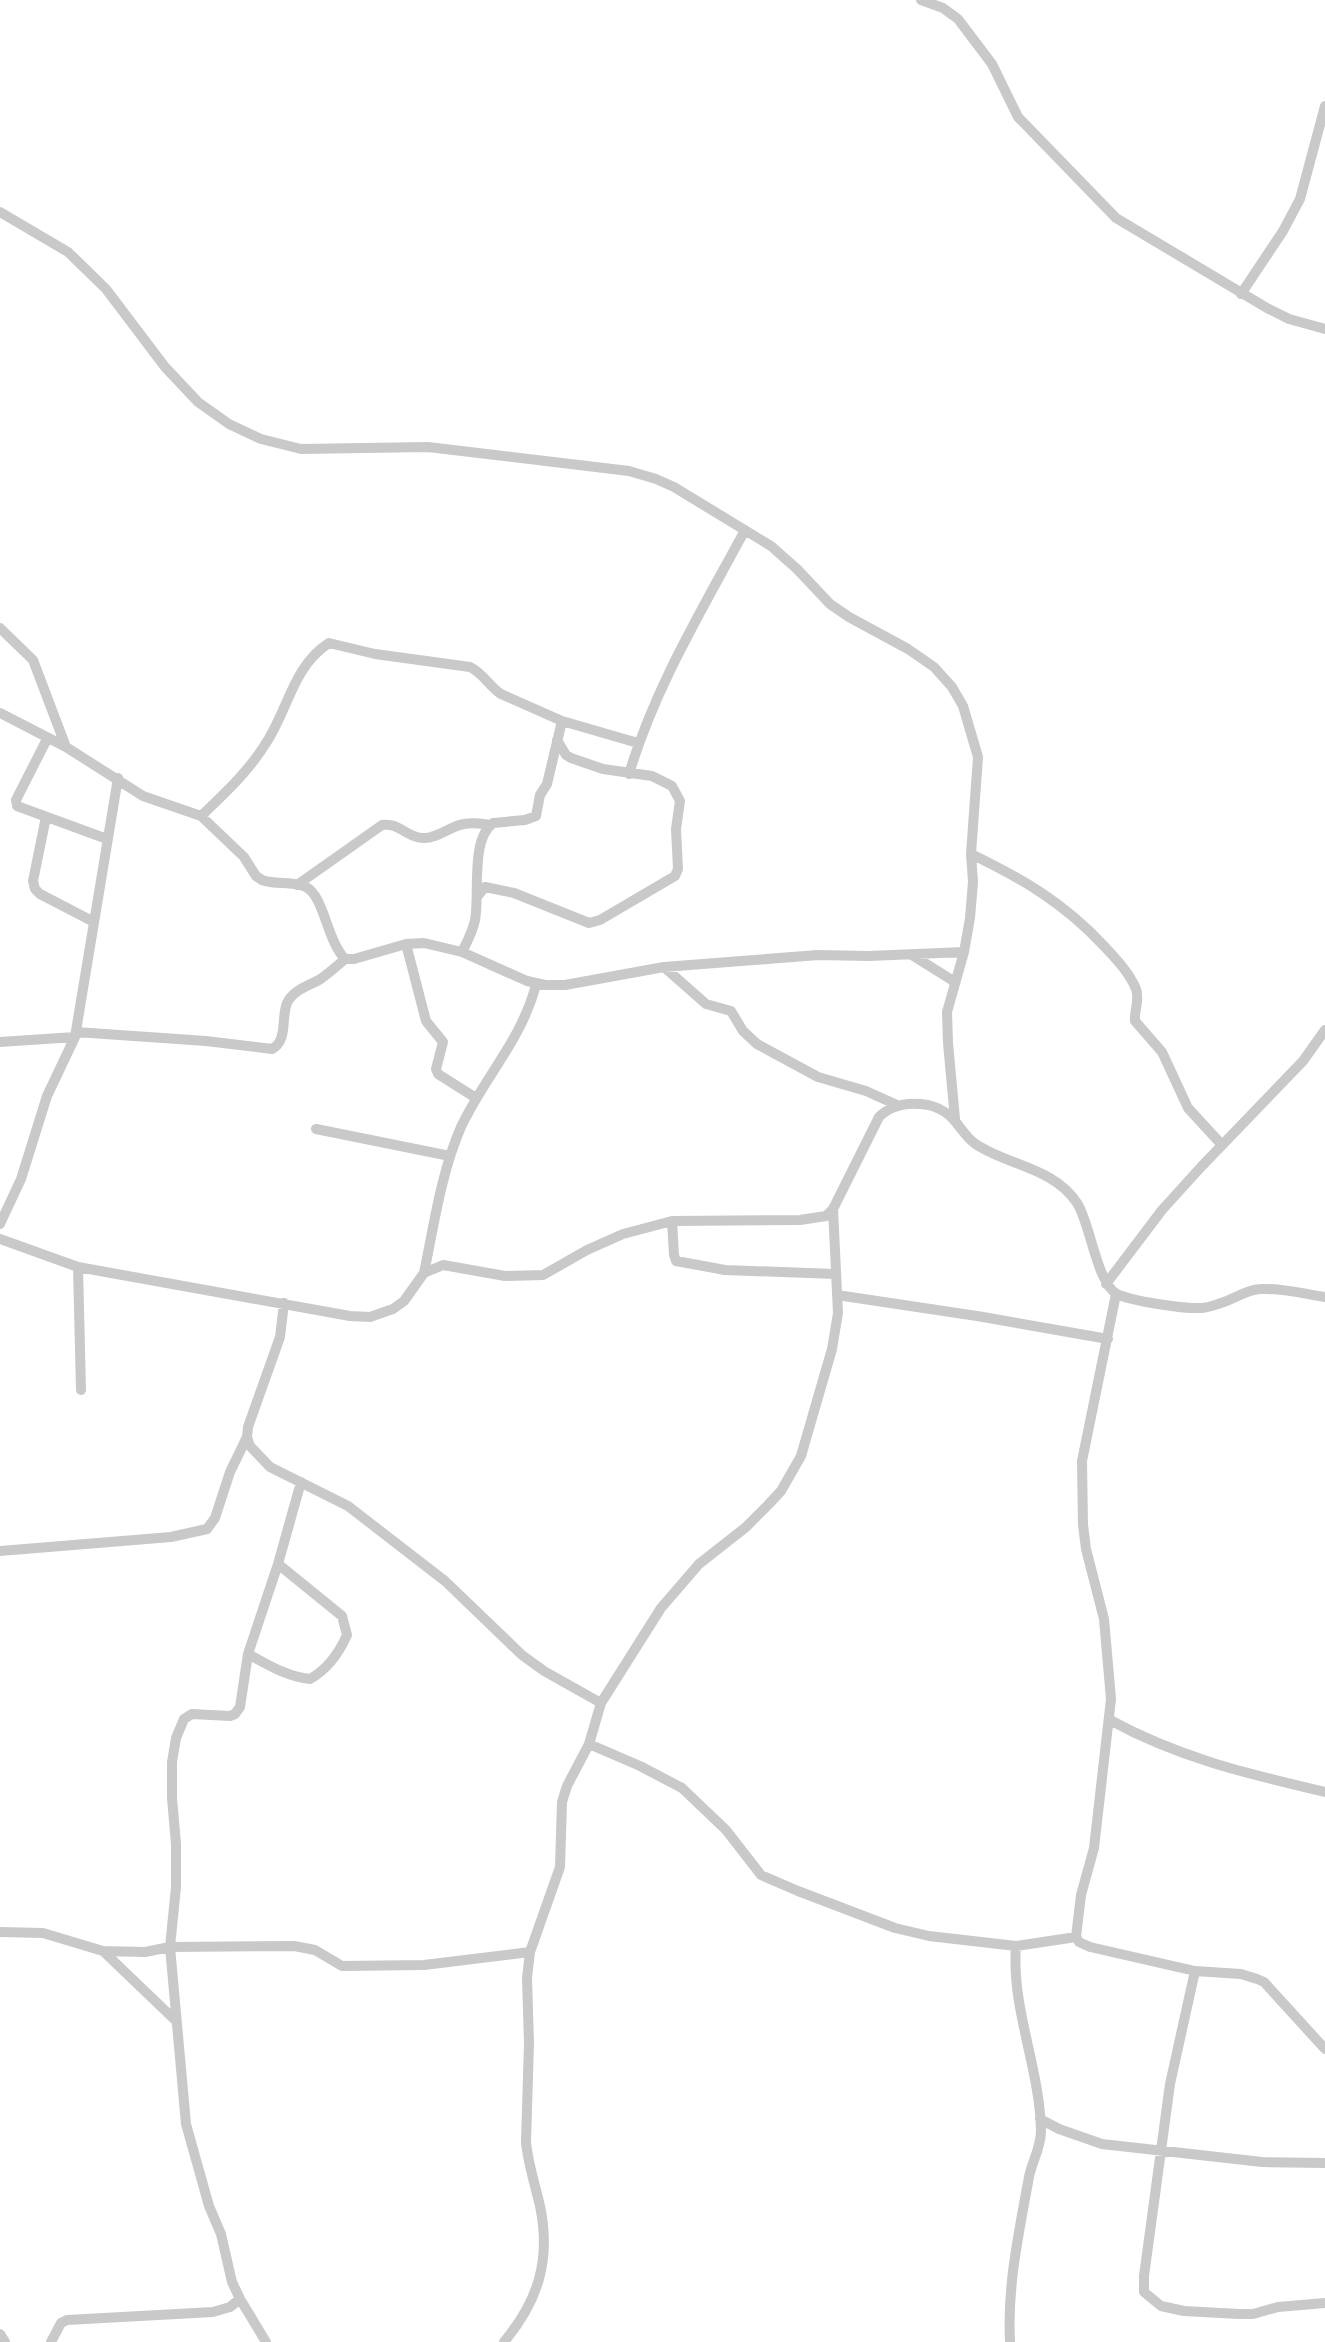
<svg xmlns="http://www.w3.org/2000/svg" width="1325" height="2342" font-family="Jost,sans-serif">
  <style>
    .lines { fill: none; stroke-linecap: round; stroke-linejoin: round }
    .minor { stroke: #c9c9c9; stroke-width: 10 }
  </style>
  <rect width="100%" height="100%" fill="#fff"/>
  <g class="lines">
    <path class="minor" d="M921,0L943,8L958,19L992,64L1018,117L1116,218L1267,308L1289,319L1325,329
      M0,212L68,252L106,289L165,367L198,402L229,424L261,439L301,449L428,447L629,471L656,479L674,487L771,546L797,569L830,604L849,617L908,649L934,667L952,687L963,706L978,757L971,854L973,882L970,918L964,952L947,1012L948,1043L955,1119
      M1241,294L1283,231L1300,199L1325,106
      M0,628L33,660L66,747
      M0,713L66,747L143,796L201,816L244,857L256,876L262,880C275,885 293,881 306,887C324,896 327,941 345,959H354L406,944L424,943L462,952L527,981L545,985H565L664,967L818,955L869,956L964,952
      M47,739L16,800L17,806L107,839
      M629,774C655,687 702,610 745,530
      M201,816C224,794 249,771 266,743C288,710 293,666 329,643L375,654L470,667C483,673 489,686 501,694L562,721L638,743
      M46,817L33,881L35,889L40,894L94,922
      M971,854C1023,879 1064,903 1104,946C1116,959 1129,972 1136,989C1140,1000 1134,1010 1135,1021L1162,1052L1188,1108L1222,1145
      M297,885L382,825C399,822 407,838 423,838C437,839 450,826 464,824C473,822 483,824 491,825
      M477,897L485,887L514,893L589,923L600,920L675,876L678,869L676,829L680,801L672,786L652,776L603,769L571,758L566,755L557,740
      M406,944L426,1021L443,1042L436,1069L438,1074L476,1098
      M462,952C467,942 473,931 475,920C480,895 470,840 493,823L525,820L536,816L540,795L547,784L562,721
      M912,955L955,982
      M664,967L706,1004L731,1011L743,1031L757,1044L818,1077L866,1091L897,1105
      M76,1032L206,1041L272,1049C288,1041 281,1017 287,1003C293,990 308,986 319,980C328,974 337,966 345,959
      M0,1042L75,1037
      M316,1129L450,1156
      M672,1221L674,1255L676,1261L725,1270L835,1274
      M0,1224L21,1179L47,1096L75,1037L118,778
      M0,1239L78,1267L350,1316L370,1317L393,1309L404,1301L424,1273L443,1265L505,1276L543,1275L587,1250L623,1234L672,1221L800,1220L826,1216L833,1209L879,1117C892,1104 910,1102 928,1105C958,1112 958,1133 977,1145C1010,1166 1054,1168 1077,1203C1090,1222 1097,1284 1117,1294C1131,1301 1184,1309 1201,1308C1208,1308 1215,1305 1221,1303C1235,1299 1247,1289 1261,1289C1282,1288 1305,1294 1325,1297
      M78,1267L81,1390
      M424,1273C434,1225 441,1173 461,1127C485,1076 521,1041 536,985
      M1106,1284L1162,1210L1201,1167L1303,1061L1325,1030
      M1116,1294L1082,1461L1083,1525L1086,1549L1104,1619L1111,1699L1094,1848L1081,1895L1076,1937L1079,1942L1090,1947L1195,1971L1241,1974L1257,1979L1264,1982L1325,2049
      M837,1295L977,1316L1108,1339
      M284,1303L280,1337L248,1427L247,1437L250,1446L270,1467L348,1506L445,1581L522,1655L544,1671L601,1703
      M0,1551L171,1537L207,1529L215,1518L230,1472L247,1437
      M248,1654C267,1664 287,1677 310,1679C328,1669 339,1653 347,1635L342,1616L278,1564
      M1110,1720C1179,1758 1249,1774 1325,1792
      M589,1744L640,1766L682,1788L726,1830L761,1875L798,1891L895,1928L929,1936L1016,1946L1076,1937
      M0,1932L43,1933L103,1951L145,1952L170,1947L294,1946L315,1950L342,1966L424,1965L530,1952
      M103,1951L175,2020
      M1195,1971L1170,2084L1144,2276V2292L1161,2306L1184,2311L1239,2314H1253L1278,2307L1325,2303
      M1040,2119L1059,2129L1102,2144L1262,2162L1325,2163
      M0,2334L5,2342
      M51,2342L61,2323L67,2320L213,2312L230,2307L240,2299
      M266,2342L240,2299L232,2282L221,2234L209,2206L186,2124L170,1947L176,1887V1844L172,1798V1762L176,1738L184,1719L192,1714L230,1716L235,1714L240,1707L248,1654L278,1564L301,1482
      M504,2342C539,2300 551,2259 540,2206C535,2184 528,2164 526,2142L529,2043L527,1978L530,1952L560,1867L562,1802L567,1786L589,1744L601,1703L661,1608L699,1564L746,1527L768,1505L781,1491L801,1456L832,1349L838,1313L833,1209
      M1010,2342C1007,2286 1019,2232 1029,2177C1032,2161 1041,2148 1041,2131C1040,2068 1011,2008 1016,1946"/>
  </g>
</svg>
